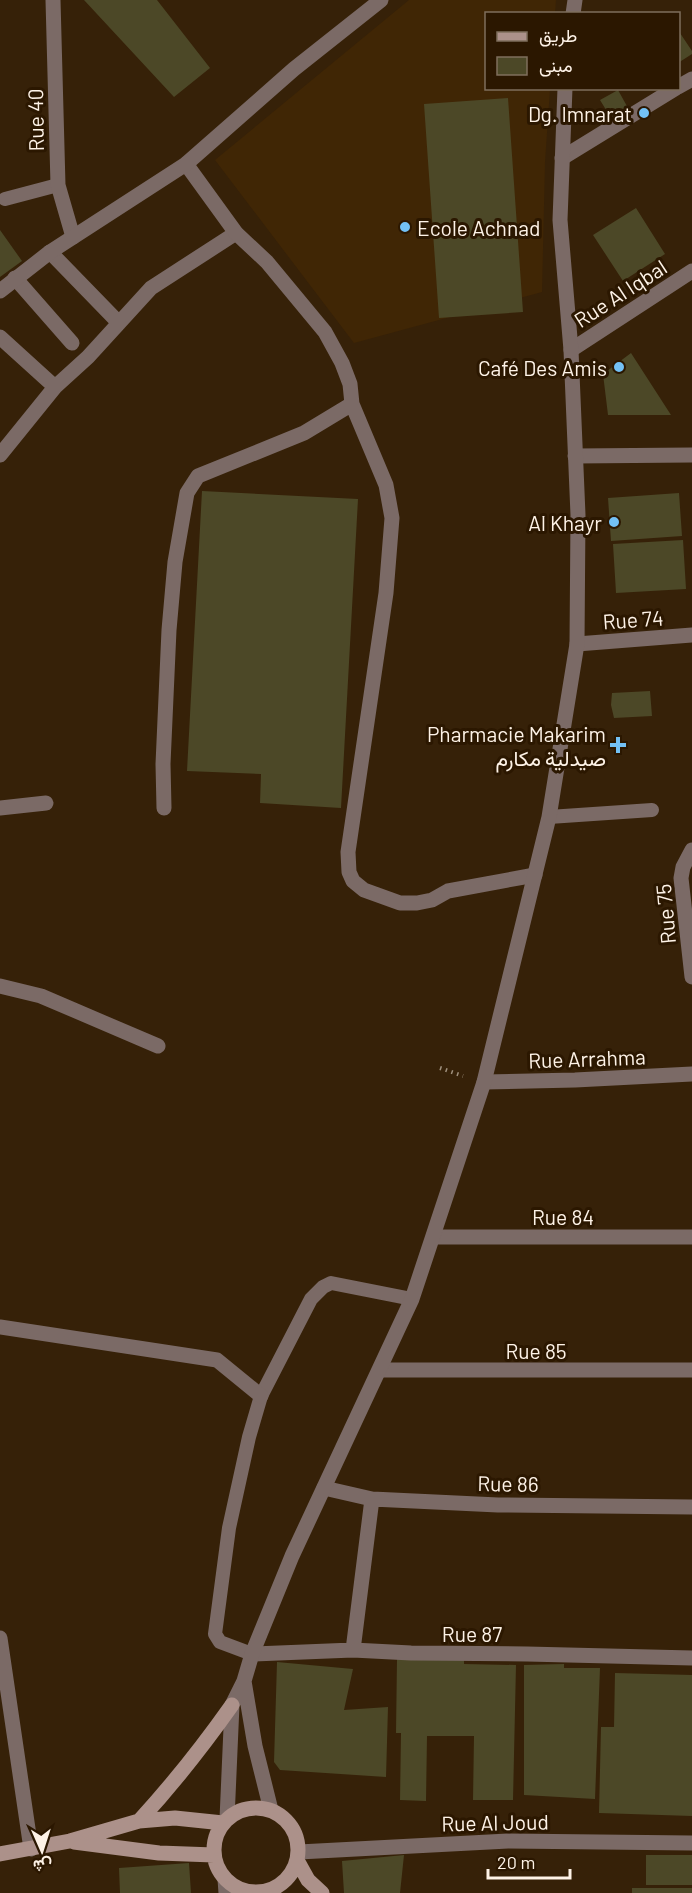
<svg xmlns="http://www.w3.org/2000/svg" width="692" height="1893" font-family="Barlow,Vazirmatn,sans-serif">
  <style>
    .built { fill: #402605 }
    .building { fill: #4c4827 }
    .lines { fill: none; stroke-linecap: round; stroke-linejoin: round }
    .path { stroke: #a0917e; stroke-width: 4; stroke-dasharray: 1.5 4.5; stroke-linecap: butt }
    .service { stroke: #7b6a66; stroke-width: 14 }
    .pedestrian { stroke: #7b6a66; stroke-width: 15 }
    .minor { stroke: #7b6a66; stroke-width: 15 }
    .tertiary { stroke: #7b6a66; stroke-width: 15 }
    .secondary { stroke: #ac918a; stroke-width: 15 }
    .poi-dot { fill: #73c1f5; stroke: #2b1700; stroke-width: 2 }
    .labels { text-anchor: middle; dominant-baseline: central; stroke-width: 6; stroke-linejoin: round; paint-order: stroke }
    .poi-label { font-size: 21px; fill: #fef3e7; stroke: #2b1700; text-anchor: end }
    .street-label { font-size: 21px; fill: #fef3e7; stroke: #2b1700 }
  </style>
  <rect width="100%" height="100%" fill="#362108"/>
  <path class="built" d="M409,0H556L555,13L486,14V88L550,89L545,162L542,292L354,343L215,160Z"/>
  <path class="building" d="M84,0H157L210,68L174,97Z
    M678,30L692,51V54L678,63Z
    M618,90L628,108L611,118L600,100Z
    M508,98L523,312L439,318L424,104Z
    M636,208L665,254L623,281L593,235Z
    M0,230L22,261L0,277Z
    M631,353L671,415H608L603,374Z
    M202,491L358,499L341,808L260,803L261,774L187,771Z
    M679,493L682,536L611,541L608,498Z
    M683,540L686,589L616,593L613,544Z
    M650,691L652,716L614,718L611,705L612,693Z
    M464,1656V1664L516,1665L513,1800H473L474,1736H427L426,1801L400,1800L401,1733H396L397,1659Z
    M277,1662L353,1669L344,1710L388,1707L386,1777L280,1770L274,1762Z
    M564,1664V1668H600L595,1799L524,1795V1665Z
    M615,1673L692,1675V1816L599,1813L601,1727H614Z
    M404,1855L400,1893H344L342,1861Z
    M646,1855H692V1885H646Z
    M189,1863L191,1893H120L119,1868Z
    M632,1888H692V1893H632Z"/>
  <g class="lines">
    <path class="path" d="M440,1068L463,1076"/>
    <path class="service" d="M5,199L58,185
      M549,817L652,810
      M252,1654L220,1642L215,1634L229,1528L249,1437L261,1396L311,1299L323,1287L331,1283L412,1299"/>
    <path class="pedestrian" d="M50,252L119,323
      M15,278L72,343
      M0,337L55,387
      M0,455L55,387L88,357L151,288L236,233"/>
    <path class="minor" d="M53,0L58,185L73,237
      M678,87L692,79
      M562,158L676,88
      M571,350L692,271
      M352,404L386,485L392,518L386,593L348,852L349,872L353,881L364,890L400,903H417L432,900L448,891L535,875
      M575,456L692,455
      M577,644L692,635
      M0,808L46,803
      M164,808L163,764L169,630L175,562L187,493L198,476L304,433L352,404L350,384L342,363L325,332L267,262L236,233L186,164
      M692,850L683,867L681,878L692,977
      M0,986L41,996L158,1046
      M484,1082L575,1080L692,1074
      M434,1237H692
      M0,1327L217,1360L261,1396
      M380,1370H692
      M324,1488L372,1499L498,1505L692,1507
      M0,1638L31,1849
      M353,1650L372,1499
      M252,1654L353,1650L411,1653L527,1654L692,1658
      M299,1852L508,1841L692,1843"/>
    <path class="tertiary" d="M573,14L575,0
      M0,291L50,252L186,164L294,69L381,0
      M244,1681L255,1746L271,1810
      M227,1819L232,1705L244,1681L252,1654L292,1556L412,1299L484,1082L549,817L577,644L578,515L571,350L560,220L565,88
      M225,1879L226,1893"/>
    <path class="secondary" d="M214 1850a42 42 0 1 1 84 0a42 42 0 1 1-84 0Z
      M139,1821C173,1784 203,1746 232,1705
      M74,1842L159,1853L214,1855
      M0,1854L70,1841L139,1821L175,1818L223,1823
      M298,1862L308,1880L322,1893"/>
  </g>
  <g class="poi-dot">
    <circle cx="644" cy="113" r="6"/>
    <circle cx="405" cy="227" r="6"/>
    <circle cx="619" cy="367" r="6"/>
    <circle cx="614" cy="522" r="6"/>
    <path d="M615 736h6v6h6v6h-6v6h-6v-6h-6v-6h6z"/>
  </g>
  <g class="labels">
    <g class="poi-label">
      <text x="632" y="113">Dg. lmnarat</text>
      <text x="417" y="227" text-anchor="start">Ecole Achnad</text>
      <text x="607" y="367">Café Des Amis</text>
      <text x="602" y="522">Al Khayr</text>
      <text x="606" y="733">Pharmacie Makarim<tspan x="606" dy="24">صيدلية مكارم</tspan></text>
    </g>
    <g class="street-label">
      <text transform="translate(35 120) rotate(-91)">Rue 40</text>
      <text transform="translate(620 293) rotate(-33)">Rue Al Iqbal</text>
      <text transform="translate(633 619) rotate(-4)">Rue 74</text>
      <text transform="translate(665 914) rotate(-95)">Rue 75</text>
      <text transform="translate(587 1058) rotate(-2)">Rue Arrahma</text>
      <text x="563" y="1216">Rue 84</text>
      <text x="536" y="1350">Rue 85</text>
      <text transform="translate(508 1483) rotate(1)">Rue 86</text>
      <text x="472" y="1633">Rue 87</text>
      <text transform="translate(495 1822) rotate(-1)">Rue Al Joud</text>
    </g>
  </g>
  <rect x="485" y="12" width="195" height="78" fill="#2b1700" stroke="#7f6f5c" stroke-width="1.5"/>
  <rect x="497" y="32" width="30" height="9" fill="#ac918a" stroke="#7f6f5c" stroke-width="1.5"/>
  <text x="539" y="42" font-size="18" fill="#fef3e7">طريق</text>
  <rect x="497" y="57" width="30" height="18" fill="#4c4827" stroke="#7f6f5c" stroke-width="1.5"/>
  <text x="539" y="72" font-size="18" fill="#fef3e7">مبنى</text>
  <g transform="translate(42 1851) rotate(177)" stroke="#2b1700" stroke-width="4.5" paint-order="stroke">
  <path d="M0-4.5L10 22L0 15L-10 22Z" fill="#fef3e7"/>
  <text y="-9" font-size="16" font-weight="bold" text-anchor="middle" fill="#fef3e7">ش</text>
  </g>
  <path d="M488 1869v9h82v-9" fill="none" stroke="#fef3e7" stroke-width="3"/>
  <text x="497" y="1869" font-size="18" fill="#fef3e7" stroke="#2b1700" stroke-width="4.5" paint-order="stroke">20 m</text>
</svg>
